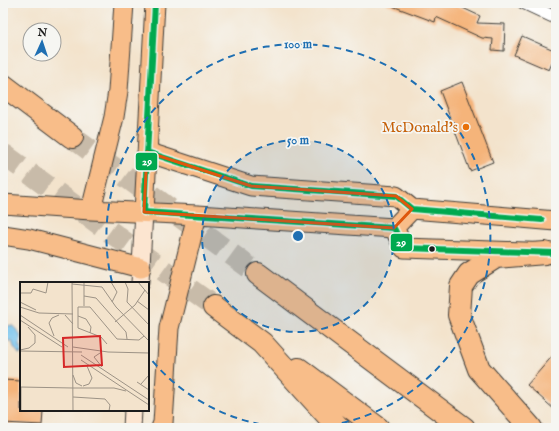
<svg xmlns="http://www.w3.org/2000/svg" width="559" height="431" font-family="'IM FELL English',serif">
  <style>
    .water { fill: #73c2ee; stroke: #486f85 }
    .building { fill: #f5b47a }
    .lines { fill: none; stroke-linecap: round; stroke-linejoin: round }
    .highway-tunnel { stroke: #c8bba9; stroke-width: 22; stroke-dasharray: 22 11; stroke-linecap: butt }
    .street-casing { stroke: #3c3a36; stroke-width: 14 }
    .secondary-casing { stroke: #3c3a36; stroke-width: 19 }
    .primary-casing { stroke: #3c3a36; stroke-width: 21 }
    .highway-casing { stroke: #3c3a36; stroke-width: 24 }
    .street { stroke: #fff; stroke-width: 12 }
    .secondary { stroke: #fce5d0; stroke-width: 17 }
    .primary { stroke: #f8bd89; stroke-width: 19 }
    .highway { stroke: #f8bd89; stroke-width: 22 }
    .bus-1-casing { stroke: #f6f6f2; stroke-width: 9 }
    .bus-1 { stroke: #00a94f; stroke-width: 6 }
    .marked { fill: none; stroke: #de560d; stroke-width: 3; stroke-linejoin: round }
    .ring { fill: none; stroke: #1f6fb2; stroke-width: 2; stroke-dasharray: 7 5 }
    .food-dot { fill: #e8710a; stroke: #f6f6f2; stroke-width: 1.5 }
    .bus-dot { fill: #1c1c1c; stroke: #f6f6f2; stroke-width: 1.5 }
    .labels { text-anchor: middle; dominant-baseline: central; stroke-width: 3.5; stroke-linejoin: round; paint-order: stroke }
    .food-label { font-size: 15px; fill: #c56008; stroke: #f6f6f2; text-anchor: end }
    .inset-road { fill: none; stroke: #9d9386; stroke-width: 1 }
    .view { fill: #d62828; fill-opacity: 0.15; stroke: #d62828; stroke-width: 2 }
    .inset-edge { fill: none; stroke: #1c1c1c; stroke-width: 2 }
    .centre { fill: #1f6fb2; stroke: #f6f6f2; stroke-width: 2 }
    .ring-label { font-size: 12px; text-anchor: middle; font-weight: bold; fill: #1f6fb2; stroke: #f6f6f2; stroke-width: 3.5; stroke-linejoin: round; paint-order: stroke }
    .line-badge { stroke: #f6f6f2; stroke-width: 1.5 }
    .badge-label { font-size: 11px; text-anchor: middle; font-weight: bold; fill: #fff }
  </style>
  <rect width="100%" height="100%" fill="#f6f6f2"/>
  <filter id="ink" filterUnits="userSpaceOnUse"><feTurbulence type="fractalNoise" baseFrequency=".025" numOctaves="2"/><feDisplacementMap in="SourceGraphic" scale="8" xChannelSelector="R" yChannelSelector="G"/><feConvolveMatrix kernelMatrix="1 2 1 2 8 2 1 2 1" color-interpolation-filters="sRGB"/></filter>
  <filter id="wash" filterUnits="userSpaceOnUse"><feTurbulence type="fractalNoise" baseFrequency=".012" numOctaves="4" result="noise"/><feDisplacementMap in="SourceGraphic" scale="16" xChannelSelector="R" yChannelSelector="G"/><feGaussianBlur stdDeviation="0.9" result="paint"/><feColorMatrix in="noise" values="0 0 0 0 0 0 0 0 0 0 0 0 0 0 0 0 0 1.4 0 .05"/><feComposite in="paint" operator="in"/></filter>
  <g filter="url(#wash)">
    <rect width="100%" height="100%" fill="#f3e3cc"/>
    <path class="water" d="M3,323L5,325L13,326L20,334L21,341L19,344V347H21V354H19L14,347L12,341H7L3,336Z"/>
    <g id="blocks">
      <path class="building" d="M387,3H452L480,16L477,23L505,24L504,51L492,50L493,39L482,38L436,17L435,22L387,4Z
        M522,36L556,51V54L549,70L514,55Z
        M462,82L493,162L470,171L440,91Z
        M556,352V411L527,385Z
        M3,380L21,381V410H43L42,425L3,423Z"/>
    </g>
  </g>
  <g filter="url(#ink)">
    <use href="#blocks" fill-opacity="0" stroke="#3c3a36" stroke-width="1"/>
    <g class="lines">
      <path class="highway-tunnel" d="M72,137L258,274
        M3,154L214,307"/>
      <defs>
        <path id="street" d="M524,3L556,18"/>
        <path id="secondary" d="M140,283L144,212
          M132,428L133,410"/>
        <path id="primary" d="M147,152L251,186L396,196L412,209
          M3,204L91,210L198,215L394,228L412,209L556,221
          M91,210L114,117L118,91L124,3
          M144,212L155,3
          M394,228L404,248L556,253
          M3,235L29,239L141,268
          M161,428L163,423L169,328L197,215"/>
        <path id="highway" d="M3,85L72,137
          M258,274L464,428
          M214,307L262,343L339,428
          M299,369L378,428
          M531,428L479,369L459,315L461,286L469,274L496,257L545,253"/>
      </defs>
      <use href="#street" class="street-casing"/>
      <use href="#secondary" class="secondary-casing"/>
      <use href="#primary" class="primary-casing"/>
      <use href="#highway" class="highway-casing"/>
      <use href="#street" class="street"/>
      <use href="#secondary" class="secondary"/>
      <use href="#primary" class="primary"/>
      <use href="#highway" class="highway"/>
      <defs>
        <path id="bus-1" d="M155,3L144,212L394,228L404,248L556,253
          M147,152L251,186L396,196L412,209L542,220"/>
      </defs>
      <use href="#bus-1" class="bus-1-casing"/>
      <use href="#bus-1" class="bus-1"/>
    </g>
  </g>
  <path class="marked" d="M147,152L251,186L396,196L412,209L394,228L144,212Z"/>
  <circle cx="298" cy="236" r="96" fill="#1f6fb2" fill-opacity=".12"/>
  <g class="ring">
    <circle cx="298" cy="236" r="96"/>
    <path d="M296 428A192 192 0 0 1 149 357M112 282A192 192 0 1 1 300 428"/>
  </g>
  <circle class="food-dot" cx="466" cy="127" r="4"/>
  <circle class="bus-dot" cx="432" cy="249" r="3.5"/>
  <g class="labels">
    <g class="food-label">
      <text x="458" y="127">McDonald's</text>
    </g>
  </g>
  <g transform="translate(20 282)">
    <rect width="129" height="129" fill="#f3e3cc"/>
    <path class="inset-road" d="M52,0L53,129M64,0V24M91,0L97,10L92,20M105,0L108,7L107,20L129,43M118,0L129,13M52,2L82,5L96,25L129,59M13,7L26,11L28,0M0,11H11L13,7M64,14L76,16L106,50L107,57M117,19L129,28M0,20L16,28M0,25L19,31L53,32M0,33L48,65M45,33L53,42M58,34L66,37L71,45L70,51M0,38L42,65M95,40L115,23L125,8M34,54L29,41L32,36L39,33M87,62L81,55L58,46V25H70L97,57L119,58L124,54M53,65L88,70L129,71M0,68L9,66L15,61V53L8,45M0,69L62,70M80,71L74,75L82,85M61,73L129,118M61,78L129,123M53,93L56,101L62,104M117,100L129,108M121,102L129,93M63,104L69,102L72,96L67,84M0,105L53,106M53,106H94L106,109M53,115L85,117L90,123L89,129M1,129V105"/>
    <path class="view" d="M80,54L82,83L44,85L43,56Z"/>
    <rect width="129" height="129" class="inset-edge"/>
  </g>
  <circle cx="298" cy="236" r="6" class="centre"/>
  <g class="ring-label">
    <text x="298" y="48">100 m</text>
    <text x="298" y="144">50 m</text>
  </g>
  <g class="line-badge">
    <rect x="135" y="152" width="23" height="19" rx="4" fill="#00a94f"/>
    <rect x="390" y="233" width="23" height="19" rx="4" fill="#00a94f"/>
  </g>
  <g class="badge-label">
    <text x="147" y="165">29</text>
    <text x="401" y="246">29</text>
  </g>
  <rect width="559" height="431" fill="none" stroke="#f6f6f2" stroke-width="16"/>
  <g transform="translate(42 42) rotate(3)"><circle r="19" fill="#f6f6f2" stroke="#9f9f9c"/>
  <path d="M0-3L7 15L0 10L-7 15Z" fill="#1f6fb2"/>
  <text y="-6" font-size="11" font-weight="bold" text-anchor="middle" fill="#1c1c1c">N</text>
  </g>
</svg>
